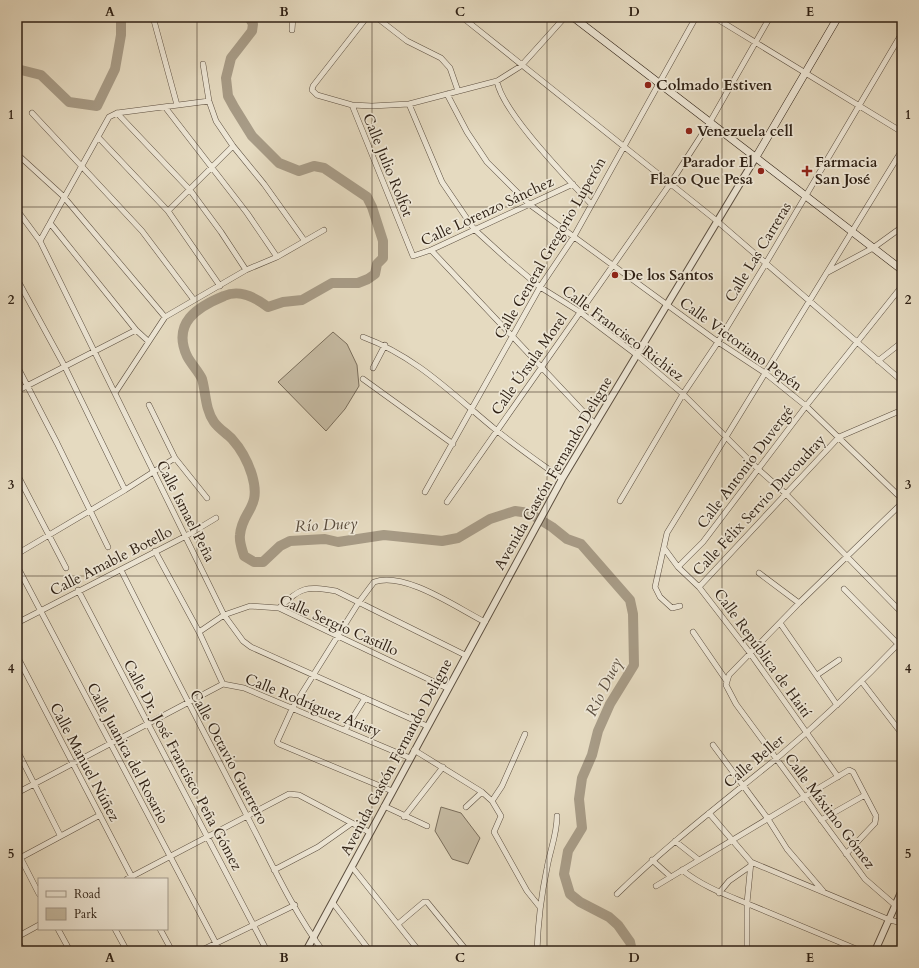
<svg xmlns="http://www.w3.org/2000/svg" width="919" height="968" font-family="Cardo,serif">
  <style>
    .green { fill: #c6bba3; stroke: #7a6e5c }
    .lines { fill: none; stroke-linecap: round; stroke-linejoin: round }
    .river { stroke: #a79b86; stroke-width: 10 }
    .minor-casing { stroke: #5c4f40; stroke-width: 6 }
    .tertiary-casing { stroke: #5c4f40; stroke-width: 8 }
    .secondary-casing { stroke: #2f2115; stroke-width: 8 }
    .minor { stroke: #eee7d6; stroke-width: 5 }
    .tertiary { stroke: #eee7d6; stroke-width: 6 }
    .secondary { stroke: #eee7d6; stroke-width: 7 }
    .grid { fill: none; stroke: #2f2115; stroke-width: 1; stroke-opacity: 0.55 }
    .poi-dot { fill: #8f2418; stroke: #eee7d6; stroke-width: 1.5 }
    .labels { text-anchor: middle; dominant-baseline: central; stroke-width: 3.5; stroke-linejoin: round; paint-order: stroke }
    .poi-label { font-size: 15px; font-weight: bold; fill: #2f2115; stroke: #eee7d6; text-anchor: start }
    .street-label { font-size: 15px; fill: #2f2115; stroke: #eee7d6 }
    .water-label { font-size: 16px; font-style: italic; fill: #594c3d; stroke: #eee7d6 }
    .neatline { fill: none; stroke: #2f2115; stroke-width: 1.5 }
    .grid-label { font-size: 13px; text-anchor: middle; font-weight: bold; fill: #2f2115 }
  </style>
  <rect width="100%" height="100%" fill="#e5dac0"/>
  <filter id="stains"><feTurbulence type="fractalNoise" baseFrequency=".005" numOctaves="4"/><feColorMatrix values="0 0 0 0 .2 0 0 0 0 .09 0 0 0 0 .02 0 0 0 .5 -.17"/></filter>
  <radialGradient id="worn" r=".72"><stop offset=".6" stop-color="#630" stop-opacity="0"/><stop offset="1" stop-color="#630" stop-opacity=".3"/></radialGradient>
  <path class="green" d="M333,332L347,344L357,365L359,386L345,409L326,431L278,382Z
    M441,807L461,813L480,838L468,864L452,859L435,831Z"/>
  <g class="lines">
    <path class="river" d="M249,17L253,24L252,31L231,58L226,78L228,96L234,107L252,136L279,163L299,171L314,166L324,168L367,197L372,207L383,241V258L377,264L375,274L368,279L358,283H332L302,300L283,302L268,307C255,297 240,289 224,296C197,307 172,323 187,356C191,364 199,372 202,379C206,393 205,409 214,422C218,428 226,433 232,439C241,449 248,462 252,475C262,509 242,510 240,535C239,542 242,549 244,556L254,562H263L280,546L290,541L325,539L338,542L384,535L442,541L458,538L490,519L515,511L529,513L552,527L567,539L581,544L630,600L633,614L634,665L610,704L598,731L592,755L582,778L579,799L582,828L568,851L564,874L570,894L580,902L609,917L618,925L630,942L632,951
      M17,69L41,75L69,102L97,106L115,69L121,35V17"/>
    <defs>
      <path id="minor" d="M153,17L177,105
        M367,17L313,86L312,90L317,95L352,105L372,106L409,104L497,81L521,66L565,17
        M376,17L407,41L441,58L450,68L458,91
        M462,17L717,221L902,381
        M714,17L902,132
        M17,23L22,17
        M292,30L293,17
        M203,64L209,101L216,121L233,146L264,184L304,240
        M497,81C502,112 568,179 591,204
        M447,94L467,132L487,162L529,204L718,342L765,373L806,406L902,499
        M409,104L442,182L474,229L508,260L540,287L580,312L637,355L683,394L758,469L785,493L902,613
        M352,105L413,256L431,250L573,184
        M165,107L247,213L277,257
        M32,113L142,231L194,300
        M117,113L190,190L221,232L246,270
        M98,137L168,211L220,286
        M17,154L63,196L165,317
        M17,210L40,241L224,615L243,641L251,647L427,726
        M168,211L233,146
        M50,223L136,330L148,341
        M40,241L109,117L117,113L209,101
        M431,250L594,423
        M828,272L873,248L902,227
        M17,279L65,367L125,490
        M363,337C417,357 452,394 496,430C517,447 540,463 562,479
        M878,361L902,342
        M17,366L57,443L108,547
        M373,368L385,345
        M363,379L453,444
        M17,391L136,330
        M115,393L165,317L246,270L277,257L324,230
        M149,405L175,458L207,498
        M17,474L66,568
        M425,492L540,287L573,238L696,17
        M620,501L683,394L718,342L766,263L902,33
        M447,502L670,184L710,122L770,17
        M664,548L678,567L699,587L750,653L838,777
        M155,551L199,632L223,684
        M17,554L125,490L175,458
        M17,566L220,951
        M678,567L703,542L806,406L902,286
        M121,570C162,652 205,734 247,816C270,860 293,911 323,951
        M759,573L799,603
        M699,587L839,437L902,410
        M844,589L902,648
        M78,590L267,951
        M680,606L672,608L660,597L655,587L667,533L902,150
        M279,608C302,587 304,586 336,591L465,655
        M17,623L186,536L216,518
        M780,623L837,705
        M199,632L224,615L250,606L279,608L447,688
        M693,632L726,680
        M17,656L133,879
        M817,675L839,660
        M862,682L902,734
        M345,730L365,698
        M713,745L768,819L787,849L823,891
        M17,750L60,835
        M414,750L482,792L492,801L501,816L494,832L527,891L539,906
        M392,791L279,744L277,742L292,709L359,602L374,582C405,571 457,608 485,622
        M17,793L223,684L244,688L410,758
        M492,801L502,786L525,734
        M384,806L427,826
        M466,807L482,792
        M709,813L751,862L890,920L902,923
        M404,817L443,767
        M821,820L865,795
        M675,841L699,860
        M17,851L39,894
        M20,858L100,815
        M652,860L671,877
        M352,867L419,951
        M274,870L318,847L352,823
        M682,870C705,888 727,895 753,906C789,921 825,936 861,951
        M127,879L289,794L299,795L369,832
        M656,886L849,770L853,772L876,816L875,823L846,854
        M719,893L729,881L749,867
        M617,894C667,845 722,803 776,759C820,722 862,682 902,640
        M333,903L370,951
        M896,906L865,879L736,704L726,685L729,675L799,603L902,503
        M398,924L424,902H427L467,951
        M58,929L70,951
        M115,929L127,951
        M160,929L172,951
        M17,937L39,925
        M17,940L23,951
        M200,951L295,905
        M537,951C538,922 541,896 547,868C550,850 557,835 557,816
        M747,951V903L751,862"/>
      <path id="tertiary" d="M306,951L562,479L756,157
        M875,951L902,890"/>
      <path id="secondary" d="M573,17L902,270
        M756,157L838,17"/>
    </defs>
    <use href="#minor" class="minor-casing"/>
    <use href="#tertiary" class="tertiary-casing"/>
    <use href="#secondary" class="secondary-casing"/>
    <use href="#minor" class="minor"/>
    <use href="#tertiary" class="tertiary"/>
    <use href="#secondary" class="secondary"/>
  </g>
  <path class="grid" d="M197,17V951M372,17V951M547,17V951M722,17V951M17,207H902M17,392H902M17,576H902M17,761H902"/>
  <g class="poi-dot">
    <circle cx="648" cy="85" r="4"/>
    <circle cx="689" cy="131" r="4"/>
    <circle cx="761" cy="171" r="4"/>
    <path d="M805 165h4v4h4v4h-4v4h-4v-4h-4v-4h4z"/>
    <circle cx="615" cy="275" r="4"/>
  </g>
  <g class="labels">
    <g class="poi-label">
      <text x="656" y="85">Colmado Estiven</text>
      <text x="697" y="131">Venezuela cell</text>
      <text x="753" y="162" text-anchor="end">Parador El<tspan x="753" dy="17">Flaco Que Pesa</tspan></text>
      <text x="815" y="162">Farmacia<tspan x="815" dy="17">San José</tspan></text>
      <text x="623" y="275">De los Santos</text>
    </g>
    <g class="street-label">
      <text transform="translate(388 165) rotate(68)">Calle Julio Rolfot</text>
      <text transform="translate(487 211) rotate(-25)">Calle Lorenzo Sánchez</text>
      <text transform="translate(550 248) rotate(-60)">Calle General Gregorio Luperón</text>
      <text transform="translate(758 252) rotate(-59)">Calle Las Carreras</text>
      <text transform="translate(623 333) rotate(37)">Calle Francisco Richiez</text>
      <text transform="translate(741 344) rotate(36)">Calle Victoriano Pepén</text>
      <text transform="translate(529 364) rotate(-55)">Calle Úrsula Morel</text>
      <text transform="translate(745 467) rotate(-53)">Calle Antonio Duvergé</text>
      <text transform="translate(553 473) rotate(-60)">Avenida Gastón Fernando Deligne</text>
      <text transform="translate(759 505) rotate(-47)">Calle Félix Servio Ducoudray</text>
      <text transform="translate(186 511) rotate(63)">Calle Ismael Peña</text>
      <text transform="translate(111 561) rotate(-27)">Calle Amable Botello</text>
      <text transform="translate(339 625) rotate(24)">Calle Sergio Castillo</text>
      <text transform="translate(763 653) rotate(54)">Calle República de Haití</text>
      <text transform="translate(313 705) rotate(22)">Calle Rodríguez Aristy</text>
      <text transform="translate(128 753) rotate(62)">Calle Juanica del Rosario</text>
      <text transform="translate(229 757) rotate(62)">Calle Octavio Guerrero</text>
      <text transform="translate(396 757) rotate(-62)">Avenida Gastón Fernando Deligne</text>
      <text transform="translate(754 761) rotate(-40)">Calle Beller</text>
      <text transform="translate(85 762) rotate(62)">Calle Manuel Núñez</text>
      <text transform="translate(183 765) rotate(62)">Calle Dr. José Francisco Peña Gómez</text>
      <text transform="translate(830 811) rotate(53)">Calle Máximo Gómez</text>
    </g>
    <g class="water-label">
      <text transform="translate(326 525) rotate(-3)">Río Duey</text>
      <text transform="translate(604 687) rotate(-64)">Río Duey</text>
    </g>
  </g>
  <rect width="919" height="968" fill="none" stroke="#e5dac0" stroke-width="44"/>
  <rect x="38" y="878" width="130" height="52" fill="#eee7d6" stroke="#a29889"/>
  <rect x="46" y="891" width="20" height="6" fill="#eee7d6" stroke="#a29889"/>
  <text x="74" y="898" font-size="12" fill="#2f2115">Road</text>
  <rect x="46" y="908" width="20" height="12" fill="#c6bba3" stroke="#a29889"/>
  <text x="74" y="918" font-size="12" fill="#2f2115">Park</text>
  <rect x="22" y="22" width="875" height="924" class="neatline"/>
  <g class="grid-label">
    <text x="110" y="16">A</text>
    <text x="284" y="16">B</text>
    <text x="460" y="16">C</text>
    <text x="634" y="16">D</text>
    <text x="810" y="16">E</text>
    <text x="11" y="119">1</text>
    <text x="908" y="119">1</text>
    <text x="11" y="304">2</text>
    <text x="908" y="304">2</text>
    <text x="11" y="489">3</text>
    <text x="908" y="489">3</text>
    <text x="11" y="673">4</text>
    <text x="908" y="673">4</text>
    <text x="11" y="858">5</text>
    <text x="908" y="858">5</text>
    <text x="110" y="962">A</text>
    <text x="284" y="962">B</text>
    <text x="460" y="962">C</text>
    <text x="634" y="962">D</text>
    <text x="810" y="962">E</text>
  </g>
  <rect width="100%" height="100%" filter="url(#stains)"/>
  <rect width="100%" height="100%" fill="url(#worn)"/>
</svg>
